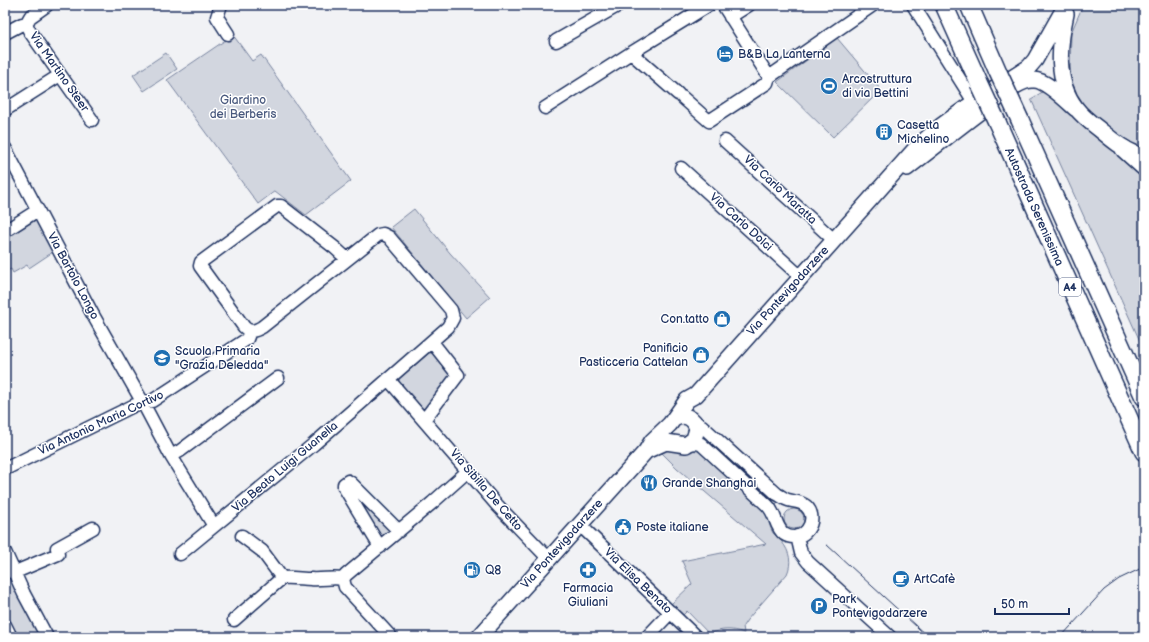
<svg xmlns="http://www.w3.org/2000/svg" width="1149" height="642" font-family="'Balsamiq Sans',sans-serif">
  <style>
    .green { fill: #d2d6df; stroke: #76829e }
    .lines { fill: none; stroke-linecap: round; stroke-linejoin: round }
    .minor-casing { stroke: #1b2f5e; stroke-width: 15 }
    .major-casing { stroke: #1b2f5e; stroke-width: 18 }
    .highway-casing { stroke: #1b2f5e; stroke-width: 20 }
    .minor { stroke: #fff; stroke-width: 12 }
    .major { stroke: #fff; stroke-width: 15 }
    .highway { stroke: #fff; stroke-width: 17 }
    .tram { stroke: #1b2f5e; stroke-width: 1 }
    .highway-bridge-casing { stroke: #1b2f5e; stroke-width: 20; stroke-linecap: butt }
    .highway-bridge { stroke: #fff; stroke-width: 17 }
    .labels { text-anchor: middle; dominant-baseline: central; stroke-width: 3; stroke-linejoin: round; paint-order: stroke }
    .shield { fill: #fff; stroke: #5f6d8e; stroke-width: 1 }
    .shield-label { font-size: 11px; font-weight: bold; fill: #1b2f5e }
    .poi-label { font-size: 12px; fill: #1b2f5e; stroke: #fff; text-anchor: start }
    .street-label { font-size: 12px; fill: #1b2f5e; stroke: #fff }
    .park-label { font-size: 12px; fill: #49597e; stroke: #fff }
  </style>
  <rect width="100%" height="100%" fill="#f1f2f5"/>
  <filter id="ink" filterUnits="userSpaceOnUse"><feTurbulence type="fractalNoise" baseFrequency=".025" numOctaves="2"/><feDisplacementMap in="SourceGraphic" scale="8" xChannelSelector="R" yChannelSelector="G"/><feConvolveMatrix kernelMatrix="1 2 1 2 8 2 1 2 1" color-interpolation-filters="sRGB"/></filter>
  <g filter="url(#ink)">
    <path class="green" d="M1083,5H1144V350L1031,99L1070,75L1071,33Z
      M233,35L252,61L261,55L351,181L306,215L275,191L258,204L167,80Z
      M837,38L881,90L833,137L777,82Z
      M166,53L177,69L144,91L133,75Z
      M414,209L450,253L490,297L466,318L391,227Z
      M36,220L53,252L29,268L27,265L13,273L11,269L5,272V239Z
      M429,353H433L436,355L450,375L424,410L421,409L399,384V379Z
      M669,449C685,456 685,449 699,451L762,507C769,516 768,524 773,533C776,536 779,539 782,542C790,552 792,563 787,574L747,620L743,626L744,633C729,628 723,629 709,634L687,611L683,615L671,604L692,584L682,561L766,544L677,468L660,451Z
      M735,460L780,501L774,507L729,467Z
      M358,497L390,530L380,539L356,499Z
      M784 519a10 10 0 1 1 20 0a10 10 0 1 1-20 0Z
      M5,556L46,637H5Z"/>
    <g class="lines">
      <defs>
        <path id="minor" d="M221,5L217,17L228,34
          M723,5L769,77L873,5
          M913,5L974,102
          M730,17L749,5
          M26,24L30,32L92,120
          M26,24L30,17L47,5
          M5,33L22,24H26
          M556,41L619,5
          M631,53L678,94
          M682,97L709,121L767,83L769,77
          M545,108L631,53L709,5
          M5,110L60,75
          M725,141L834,240
          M5,148L93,315L143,403L171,456L214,526
          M681,168L801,277
          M5,231L38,210
          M388,379L497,505L549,559
          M424,420L458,375L432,342
          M689,444L696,443L701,444L767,505C776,513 775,527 784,534C802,546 821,520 806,506C800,501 795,502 788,500C784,499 781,496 777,494L702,426L695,422
          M171,456L180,451L278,378
          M5,469L135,405L152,401L247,339L250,331
          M580,525L696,637
          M242,536L262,551L282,578
          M797,536L801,553L808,562L890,637
          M380,547L344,487V484L348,481L351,483L399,531
          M5,552L24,594L47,637
          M180,554L314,444L448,327L453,318L451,310L389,237L383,234L378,235L262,327C255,331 250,333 244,327L200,266L201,262L277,206H281L335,248L347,259
          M13,573L58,554L57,548L93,528
          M343,579L346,575L432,503L468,471
          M343,579L345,587L391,637
          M234,620L282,578C292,577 302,579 311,579C322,580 333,577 343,579
          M5,625L11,637
          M647,637L671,612"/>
        <path id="major" d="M1066,14C1059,45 1055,81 1076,108C1082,116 1091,123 1099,129C1110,138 1121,148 1134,153
          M907,168C936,146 964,123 993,102C1004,94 1019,80 1033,80C1045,79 1067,101 1076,109
          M646,451L666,442L686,445L694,439L697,429C694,417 684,413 674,419
          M479,637L646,451L652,441L670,424L687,400L696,395L917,147L941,126L974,102L1029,67L1035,60L1066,5"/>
        <path id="highway" d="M944,5L979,83
          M969,5L998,72
          M1020,120L1144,397
          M997,122L1144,452
          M1124,149L1144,167"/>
      </defs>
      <use href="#minor" class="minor-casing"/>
      <use href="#major" class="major-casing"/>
      <use href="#highway" class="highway-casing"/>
      <use href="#minor" class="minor"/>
      <use href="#major" class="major"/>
      <use href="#highway" class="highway"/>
      <path class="tram" d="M827,545L928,637
        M1061,637L1104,590L1119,579L1144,567"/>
      <defs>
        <path id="highway-bridge" d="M998,72L1020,120
          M979,83L997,122"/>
      </defs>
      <use href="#highway-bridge" class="highway-bridge-casing"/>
      <use href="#highway-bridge" class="highway-bridge"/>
    </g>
  </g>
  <defs>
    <symbol id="hotel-disc" viewBox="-11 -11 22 22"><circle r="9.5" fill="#1f6fb2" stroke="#fff"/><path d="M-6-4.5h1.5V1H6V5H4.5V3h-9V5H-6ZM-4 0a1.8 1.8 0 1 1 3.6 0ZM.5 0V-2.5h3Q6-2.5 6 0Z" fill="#fff"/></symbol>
    <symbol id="stadium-disc" viewBox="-11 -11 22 22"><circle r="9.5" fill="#1f6fb2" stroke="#fff"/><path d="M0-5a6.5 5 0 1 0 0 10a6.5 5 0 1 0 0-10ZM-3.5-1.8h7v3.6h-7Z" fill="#fff"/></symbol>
    <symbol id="building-disc" viewBox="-11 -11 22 22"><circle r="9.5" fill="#1f6fb2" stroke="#fff"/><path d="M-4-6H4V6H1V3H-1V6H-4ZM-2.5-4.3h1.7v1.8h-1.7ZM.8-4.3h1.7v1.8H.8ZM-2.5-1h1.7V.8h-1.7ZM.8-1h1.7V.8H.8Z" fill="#fff"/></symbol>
    <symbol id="shop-disc" viewBox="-11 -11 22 22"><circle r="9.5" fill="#1f6fb2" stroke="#fff"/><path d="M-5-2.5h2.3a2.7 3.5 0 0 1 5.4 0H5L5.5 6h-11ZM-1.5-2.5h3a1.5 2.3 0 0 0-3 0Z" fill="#fff"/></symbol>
    <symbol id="school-disc" viewBox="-11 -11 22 22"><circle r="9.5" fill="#1f6fb2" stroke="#fff"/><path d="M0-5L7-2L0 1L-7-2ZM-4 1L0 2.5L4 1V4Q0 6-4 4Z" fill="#fff"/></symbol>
    <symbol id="restaurant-disc" viewBox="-11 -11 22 22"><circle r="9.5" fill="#1f6fb2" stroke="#fff"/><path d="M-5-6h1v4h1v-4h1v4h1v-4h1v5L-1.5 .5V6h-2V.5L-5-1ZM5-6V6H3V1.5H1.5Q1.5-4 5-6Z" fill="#fff"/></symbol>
    <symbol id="civic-disc" viewBox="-11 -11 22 22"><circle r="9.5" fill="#1f6fb2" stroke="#fff"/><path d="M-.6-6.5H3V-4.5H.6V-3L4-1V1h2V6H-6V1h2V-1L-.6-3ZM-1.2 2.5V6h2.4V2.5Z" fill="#fff"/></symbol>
    <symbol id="fuel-disc" viewBox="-11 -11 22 22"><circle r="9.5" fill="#1f6fb2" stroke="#fff"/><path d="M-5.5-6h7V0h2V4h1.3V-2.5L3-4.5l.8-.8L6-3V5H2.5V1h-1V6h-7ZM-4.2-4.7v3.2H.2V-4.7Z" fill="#fff"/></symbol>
    <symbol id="pharmacy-disc" viewBox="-11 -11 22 22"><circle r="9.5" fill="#1f6fb2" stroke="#fff"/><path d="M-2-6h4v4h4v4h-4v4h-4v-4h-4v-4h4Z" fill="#fff"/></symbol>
    <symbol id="cafe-disc" viewBox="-11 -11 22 22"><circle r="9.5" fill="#1f6fb2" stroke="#fff"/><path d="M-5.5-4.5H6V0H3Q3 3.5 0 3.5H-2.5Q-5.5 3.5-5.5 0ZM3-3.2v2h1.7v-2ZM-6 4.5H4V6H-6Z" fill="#fff"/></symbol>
    <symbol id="parking-disc" viewBox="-11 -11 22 22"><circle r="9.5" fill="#1f6fb2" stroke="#fff"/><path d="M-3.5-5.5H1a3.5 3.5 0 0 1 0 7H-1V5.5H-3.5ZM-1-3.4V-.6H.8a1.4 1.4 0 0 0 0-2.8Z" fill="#fff"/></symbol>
  </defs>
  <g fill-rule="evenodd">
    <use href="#hotel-disc" x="715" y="44" width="20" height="20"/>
    <use href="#stadium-disc" x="819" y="76" width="20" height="20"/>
    <use href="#building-disc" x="874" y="122" width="20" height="20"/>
    <use href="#shop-disc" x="712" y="309" width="20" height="20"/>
    <use href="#shop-disc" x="691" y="345" width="20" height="20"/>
    <use href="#school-disc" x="152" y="348" width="20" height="20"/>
    <use href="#restaurant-disc" x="639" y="473" width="20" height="20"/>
    <use href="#civic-disc" x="613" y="517" width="20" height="20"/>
    <use href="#fuel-disc" x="462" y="560" width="20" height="20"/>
    <use href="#pharmacy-disc" x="578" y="560" width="20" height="20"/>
    <use href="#cafe-disc" x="891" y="569" width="20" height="20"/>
    <use href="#parking-disc" x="809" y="596" width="20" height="20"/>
  </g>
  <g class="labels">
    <rect class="shield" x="1059" y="278" width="22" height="18" rx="3"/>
    <g class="shield-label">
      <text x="1070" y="287">A4</text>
    </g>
    <g class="poi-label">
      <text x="738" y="54">B&amp;B La Lanterna</text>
      <text x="842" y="79">Arcostruttura<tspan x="842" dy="14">di via Bettini</tspan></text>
      <text x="897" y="125">Casetta<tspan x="897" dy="14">Michelino</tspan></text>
      <text x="709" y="319" text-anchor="end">Con.tatto</text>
      <text x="688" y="348" text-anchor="end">Panificio<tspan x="688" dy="14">Pasticceria Cattelan</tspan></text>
      <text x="175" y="351">Scuola Primaria<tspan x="175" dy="14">"Grazia Deledda"</tspan></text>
      <text x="662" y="483">Grande Shanghai</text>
      <text x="636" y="527">Poste italiane</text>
      <text x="485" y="570">Q8</text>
      <text x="914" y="579">ArtCafè</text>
      <text x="588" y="588" text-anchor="middle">Farmacia<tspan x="588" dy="14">Giuliani</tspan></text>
      <text x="832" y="599">Park<tspan x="832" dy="14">Pontevigodarzere</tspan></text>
    </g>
    <g class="street-label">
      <text transform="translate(59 72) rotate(55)">Via Martino Steer</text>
      <text transform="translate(780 190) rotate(43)">Via Carlo Maratta</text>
      <text transform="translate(1034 207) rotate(66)">Autostrada Serenissima</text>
      <text transform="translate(741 222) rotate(42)">Via Carlo Dolci</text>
      <text transform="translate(73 276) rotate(62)">Via Bartolo Longo</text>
      <text transform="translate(788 291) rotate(-48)">Via Pontevigodarzere</text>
      <text transform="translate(101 423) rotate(-25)">Via Antonio Maria Cortivo</text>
      <text transform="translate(285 467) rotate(-40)">Via Beato Luigi Guanella</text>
      <text transform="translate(486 490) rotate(49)">Via Sibilla De Cetto</text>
      <text transform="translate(562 544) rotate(-48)">Via Pontevigodarzere</text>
      <text transform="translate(638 581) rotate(44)">Via Elisa Benato</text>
    </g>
    <g class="park-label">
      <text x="243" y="100">Giardino<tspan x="243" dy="14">dei Berberis</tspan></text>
    </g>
  </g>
  <rect width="1149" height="642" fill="none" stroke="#fff" stroke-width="20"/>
  <rect x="10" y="10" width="1129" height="622" fill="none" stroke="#1b2f5e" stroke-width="1.5" filter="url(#ink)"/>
  <path d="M995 608v6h74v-6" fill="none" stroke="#1b2f5e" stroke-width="2"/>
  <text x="1001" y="608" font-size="12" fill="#1b2f5e" stroke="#ffffff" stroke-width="3" paint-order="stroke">50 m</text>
</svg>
